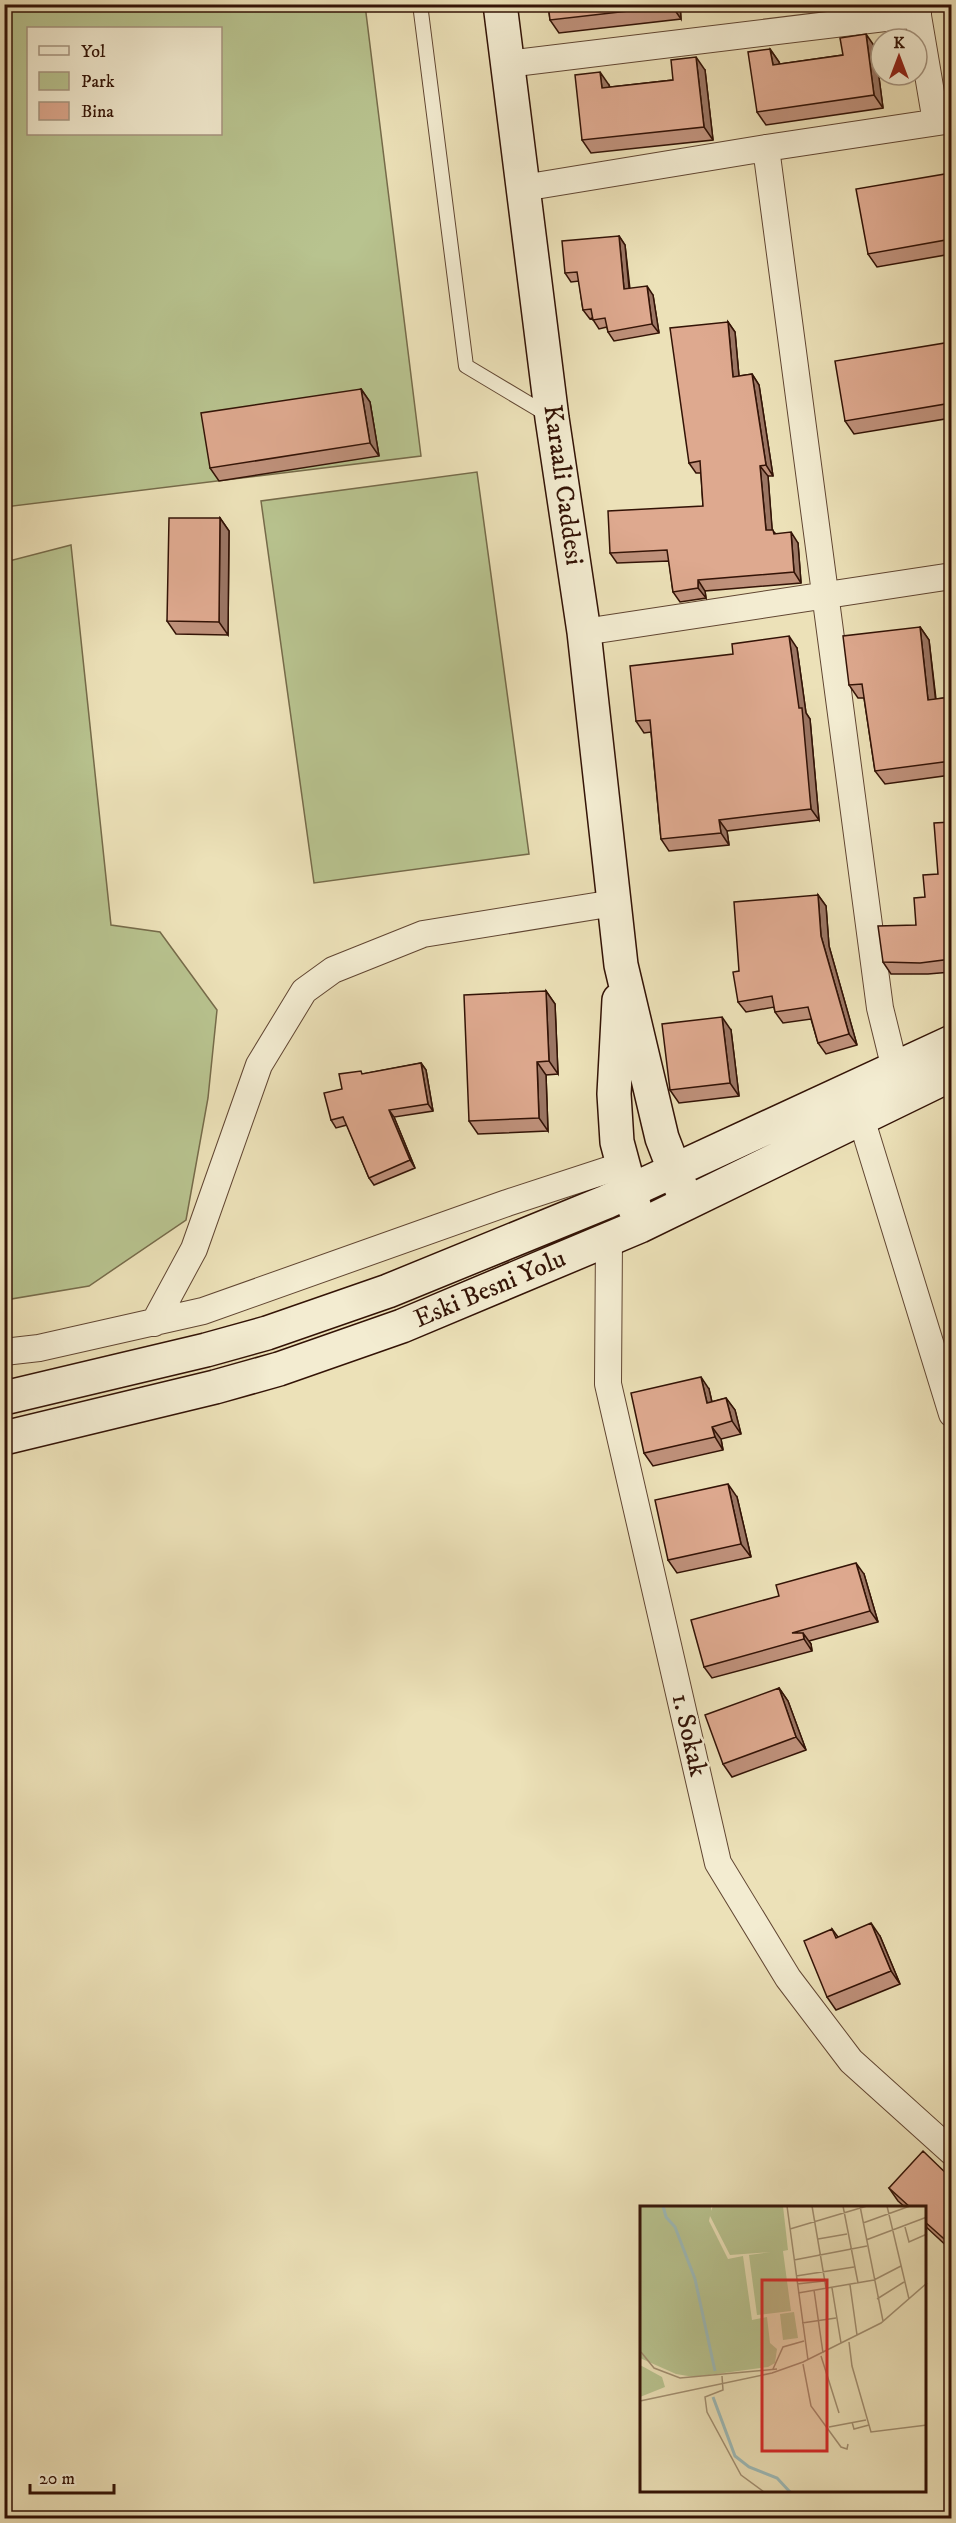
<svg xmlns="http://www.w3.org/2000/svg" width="956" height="2523" font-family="'IM FELL DW Pica',serif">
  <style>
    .green { fill: #b8c38f; stroke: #766b4a; stroke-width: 1.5; fill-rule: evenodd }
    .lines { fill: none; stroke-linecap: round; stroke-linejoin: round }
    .lane-casing { stroke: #614632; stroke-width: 16 }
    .street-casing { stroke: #614632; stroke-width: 28 }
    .secondary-casing { stroke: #331306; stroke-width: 36 }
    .lane { stroke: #f3ecd1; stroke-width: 14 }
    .street { stroke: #f3ecd1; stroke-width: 26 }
    .secondary { stroke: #f3ecd1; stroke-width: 33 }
    .wall { fill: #bf917b; stroke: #331306; stroke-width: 1.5 }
    .shaded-wall { fill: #9b7664; stroke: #331306; stroke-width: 1.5 }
    .building { fill: #dea98f; stroke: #331306; stroke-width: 1.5 }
    .labels { text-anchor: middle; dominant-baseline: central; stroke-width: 5; stroke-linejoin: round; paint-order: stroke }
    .street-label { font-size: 26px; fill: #331306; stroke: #f3ecd1 }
    .inset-river { fill: none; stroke: #9dbbb9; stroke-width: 3 }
    .inset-road { fill: none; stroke: #a28f71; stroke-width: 1.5 }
    .view { fill: #d62828; fill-opacity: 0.15; stroke: #d62828; stroke-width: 3 }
    .inset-edge { fill: none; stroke: #331306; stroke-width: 3 }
  </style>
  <rect width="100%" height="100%" fill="#ece1b8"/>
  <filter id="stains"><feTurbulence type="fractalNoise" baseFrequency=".00333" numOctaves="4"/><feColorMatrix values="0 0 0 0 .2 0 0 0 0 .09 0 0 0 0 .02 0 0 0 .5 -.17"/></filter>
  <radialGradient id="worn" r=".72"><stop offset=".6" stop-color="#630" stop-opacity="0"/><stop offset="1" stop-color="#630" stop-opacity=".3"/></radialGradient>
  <path class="green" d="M4,5H365L421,456L5,507ZM28,28H220V134H28Z
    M477,472L529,854L314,883L261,501Z
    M71,545L111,925L160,932L217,1010L208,1098L186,1220L89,1286L5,1300V562Z"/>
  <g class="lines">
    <defs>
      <path id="lane" d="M420,4L466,366L548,415"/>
      <path id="street" d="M916,4L936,122
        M507,64L918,14
        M766,148L880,1008L895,1069
        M523,188L766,148L952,120
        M584,632L952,576
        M861,1118L952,1414
        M609,1239L608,1384L718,1863L788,1978L851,2061L952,2152
        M154,1323L194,1249L259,1065L304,991L333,970L423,934L614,903
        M4,1352L39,1348L203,1311L507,1203L623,1165"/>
      <path id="secondary" d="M500,4L552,418L584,632L621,965L662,1138L687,1203
        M619,1000L614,1094L617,1142L635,1209
        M4,1398L206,1350L267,1333L388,1291L606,1202L952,1042
        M4,1438L215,1387L279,1369L402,1326L640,1226L952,1074"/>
    </defs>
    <use href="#lane" class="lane-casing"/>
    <use href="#street" class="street-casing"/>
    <use href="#secondary" class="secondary-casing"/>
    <use href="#lane" class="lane"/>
    <use href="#street" class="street"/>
    <use href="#secondary" class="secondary"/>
  </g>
  <path class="wall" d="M548,4H680L681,19L559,33L550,20Z
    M875,47L883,108L766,125L757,112L770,49L779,62L780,64L843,55Z
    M705,70L713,140L591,153L582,140L609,85L610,87L673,80Z
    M951,173V254L877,267L868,254Z
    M619,236L625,245L630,289L653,295L659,333L614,341L608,332L607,327L599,329L592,318L590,319L583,310L579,281L571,282L565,273Z
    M728,322L735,332L739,376L752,374L759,385L773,476H768L772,530L776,534L798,543L801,583L705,591L706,598L680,602L673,592L669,561L617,563L610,553L703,506L701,473H696L689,463Z
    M951,342V418L854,434L845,421Z
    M361,389L370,402L379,456L219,481L210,468Z
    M220,518L229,531L228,635L176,634L167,621Z
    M920,627L929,640L936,699L951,697V775L885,784L875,771L864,698H858L849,685Z
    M797,648L806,713L810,719L819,820L727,831L729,845L669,851L661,839L651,732L644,733L636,721Z
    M951,822V972L928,974H891L883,962L916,925L925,897L938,874Z
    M818,895L826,906L829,946L857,1045L826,1054L818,1043L811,1019L783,1023L775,1012L774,1007L746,1012L738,1002L739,971Z
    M546,991L555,1004L558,1074L546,1075L548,1131L478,1134L469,1121Z
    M731,1030L739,1096L679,1103L670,1090Z
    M421,1063L426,1070L433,1111L394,1117L415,1168L374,1185L369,1178L347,1125L336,1128L331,1120L342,1089L363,1074Z
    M709,1389L712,1402L726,1398L735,1410L741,1434L721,1439L723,1450L653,1466L644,1453Z
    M737,1497L751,1557L677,1573L668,1560Z
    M864,1574L878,1622L809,1641L811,1644L812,1651L712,1678L704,1667Z
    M779,1688L788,1701L806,1750L732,1777L723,1764Z
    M832,1929L838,1937L880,1936L900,1984L836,2010L827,1997Z
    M951,2178V2250L924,2225V2208H906L898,2201L889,2188Z"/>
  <path class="shaded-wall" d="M672,4H680L681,19L672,6Z
    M866,34L875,47L883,108L874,95Z
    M770,49L779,62L782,78L773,65Z
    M696,57L705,70L713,140L704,127Z
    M600,72L609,85L611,101L602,88Z
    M619,236L625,245L630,298L624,289Z
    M647,286L653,295L659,333L652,324Z
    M728,322L735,332L740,388L733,377Z
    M752,374L759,385L773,476L766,465Z
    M361,389L370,402L379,456L370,443Z
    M760,466L768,476L773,540L766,530Z
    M220,518L229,531L228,635L219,622Z
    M791,532L798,543L801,583L794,572Z
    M698,580L705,591L706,598L698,588Z
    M920,627L929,640L937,713L928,700Z
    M789,636L797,648L806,713L810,719L819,820L811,809Z
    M719,820L727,831L729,845L721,833Z
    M818,895L826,906L829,946L857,1045L849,1034L821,936Z
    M546,991L555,1004L558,1074L549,1061Z
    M722,1017L731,1030L739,1096L730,1083Z
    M537,1062L546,1075L548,1131L539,1118Z
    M421,1063L426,1070L433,1111L428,1104Z
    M389,1110L394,1117L415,1168L410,1160Z
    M701,1377L709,1389L715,1416L707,1403Z
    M726,1398L735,1410L741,1434L732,1421Z
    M712,1427L721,1439L723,1450L715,1437Z
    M728,1484L737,1497L751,1557L741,1544Z
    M856,1563L864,1574L878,1622L870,1611Z
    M803,1633L811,1644L812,1651L804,1639Z
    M779,1688L788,1701L806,1750L796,1737Z
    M871,1923L880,1936L900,1984L891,1971Z"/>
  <path class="building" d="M548,4H672V6L550,20Z
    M866,34L874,95L757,112L748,52L770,49L773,65L843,55L840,38Z
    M696,57L704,127L582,140L575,75L600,72L602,88L673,80L671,60Z
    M951,173V239L868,254L856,189Z
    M619,236L624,289L647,286L652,324L608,332L605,318L593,320L591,309L583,310L577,272L565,273L562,241Z
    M728,322L733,377L752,374L766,465L760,466L766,530H773L774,534L791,532L794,572L698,580V588L673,592L667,550L610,553L608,511L703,506L700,461L689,463L670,328Z
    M951,342V403L845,421L835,361Z
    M361,389L370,443L210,468L201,413Z
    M169,518H220L219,622L167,621Z
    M920,627L928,700L951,697V761L875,771L862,684L849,685L843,636Z
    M789,636L799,708H802L811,809L719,820L721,833L661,839L650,720L636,721L630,666L733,654L732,644Z
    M951,822V959L920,963L883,962L878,926L916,925L914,898L925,897L923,875L938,874L934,823Z
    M818,895L821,936L849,1034L818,1043L808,1007L775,1012L772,996L738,1002L733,972L739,971L734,902Z
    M546,991L549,1061L537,1062L539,1118L469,1121L464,995Z
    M722,1017L730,1083L670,1090L662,1024Z
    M421,1063L428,1104L389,1110L410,1160L369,1178L343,1117L331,1120L324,1093L342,1089L339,1074L361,1071L362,1074Z
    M701,1377L707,1403L726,1398L732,1421L712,1427L715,1437L644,1453L631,1393Z
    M728,1484L741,1544L668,1560L655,1500Z
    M856,1563L870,1611L792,1633H803L804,1639L704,1667L691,1620L779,1596L776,1585Z
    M779,1688L796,1737L723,1764L705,1715Z
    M871,1923L891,1971L827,1997L804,1941L832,1929L836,1938Z
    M923,2151L951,2178V2245L924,2221V2208H911L889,2188Z"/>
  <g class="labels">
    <g class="street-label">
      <text transform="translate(563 485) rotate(82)">Karaali Caddesi</text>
      <text transform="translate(490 1289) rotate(-23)">Eski Besni Yolu</text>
      <text transform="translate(689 1735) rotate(77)">1. Sokak</text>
    </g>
  </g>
  <g transform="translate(640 2206)">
    <rect width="286" height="286" fill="#ece1b8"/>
    <path d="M0,0H71V5L73,0H143L148,44L143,45L151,105L117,109L109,49L131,46L90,49L70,10L69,15L88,53L103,50L112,114L127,111L130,137L137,143L135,157L128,161L54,171L36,168L0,152ZM154,106L158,132L143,134L140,108ZM0,159L22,171L25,181L0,191Z" fill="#b8c38f"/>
    <path class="inset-river" d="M23,0L26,11L35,21L55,73L75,165M73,191L95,250L109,261L137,272L150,286"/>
    <path class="inset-road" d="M147,0L168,154M172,0L186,82M203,0L218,77M220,0L243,115M247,0L269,93M223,17L270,0M265,21L269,36L287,28M150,23L227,0M178,33L207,28M226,34L287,11M154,54L227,40M156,70L214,61M157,78L184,75M210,79L217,129M192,82L201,137M174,84L183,147M158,87L234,74L261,60M237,93L264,76M162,117L196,112M209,136L212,160L231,226L287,219M1,146L14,162L40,172L137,163M181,150L199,207M163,158L171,200L201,241L207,243L208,238M133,163L143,141L164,135M82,170L83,184L65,191L67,206L101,269L124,286M0,195L132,167L163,156L241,117L287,77M212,216L214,223L229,219M189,221L226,214"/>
    <path class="view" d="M122,74H187V245H122Z"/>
    <rect width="286" height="286" class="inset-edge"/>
  </g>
  <rect width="956" height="2523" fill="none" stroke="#ece1b8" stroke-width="24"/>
  <rect x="6" y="6" width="944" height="2511" fill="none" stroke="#331306" stroke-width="3"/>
  <rect x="12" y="12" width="932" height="2499" fill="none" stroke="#331306" stroke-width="1.5"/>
  <rect x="27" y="27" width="195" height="108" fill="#f3ecd1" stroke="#a69580" stroke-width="1.5"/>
  <rect x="39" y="46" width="30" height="9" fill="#f3ecd1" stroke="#a69580" stroke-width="1.5"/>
  <text x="81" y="57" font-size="18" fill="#331306">Yol</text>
  <rect x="39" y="72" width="30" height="18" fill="#b8c38f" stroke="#a69580" stroke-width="1.5"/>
  <text x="81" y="87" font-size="18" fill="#331306">Park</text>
  <rect x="39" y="102" width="30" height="18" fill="#dea98f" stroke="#a69580" stroke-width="1.5"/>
  <text x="81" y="117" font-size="18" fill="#331306">Bina</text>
  <g transform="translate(899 57)"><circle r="28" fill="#f3ecd1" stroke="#a69580" stroke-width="1.5"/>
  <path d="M0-4.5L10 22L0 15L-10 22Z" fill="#8f2418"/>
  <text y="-9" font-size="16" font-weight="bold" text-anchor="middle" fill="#331306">K</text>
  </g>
  <path d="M30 2484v9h84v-9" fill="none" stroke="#331306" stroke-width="3"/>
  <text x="39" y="2484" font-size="18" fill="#331306" stroke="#f3ecd1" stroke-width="4.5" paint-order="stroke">20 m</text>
  <rect width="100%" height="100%" filter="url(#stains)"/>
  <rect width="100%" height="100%" fill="url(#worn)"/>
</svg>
